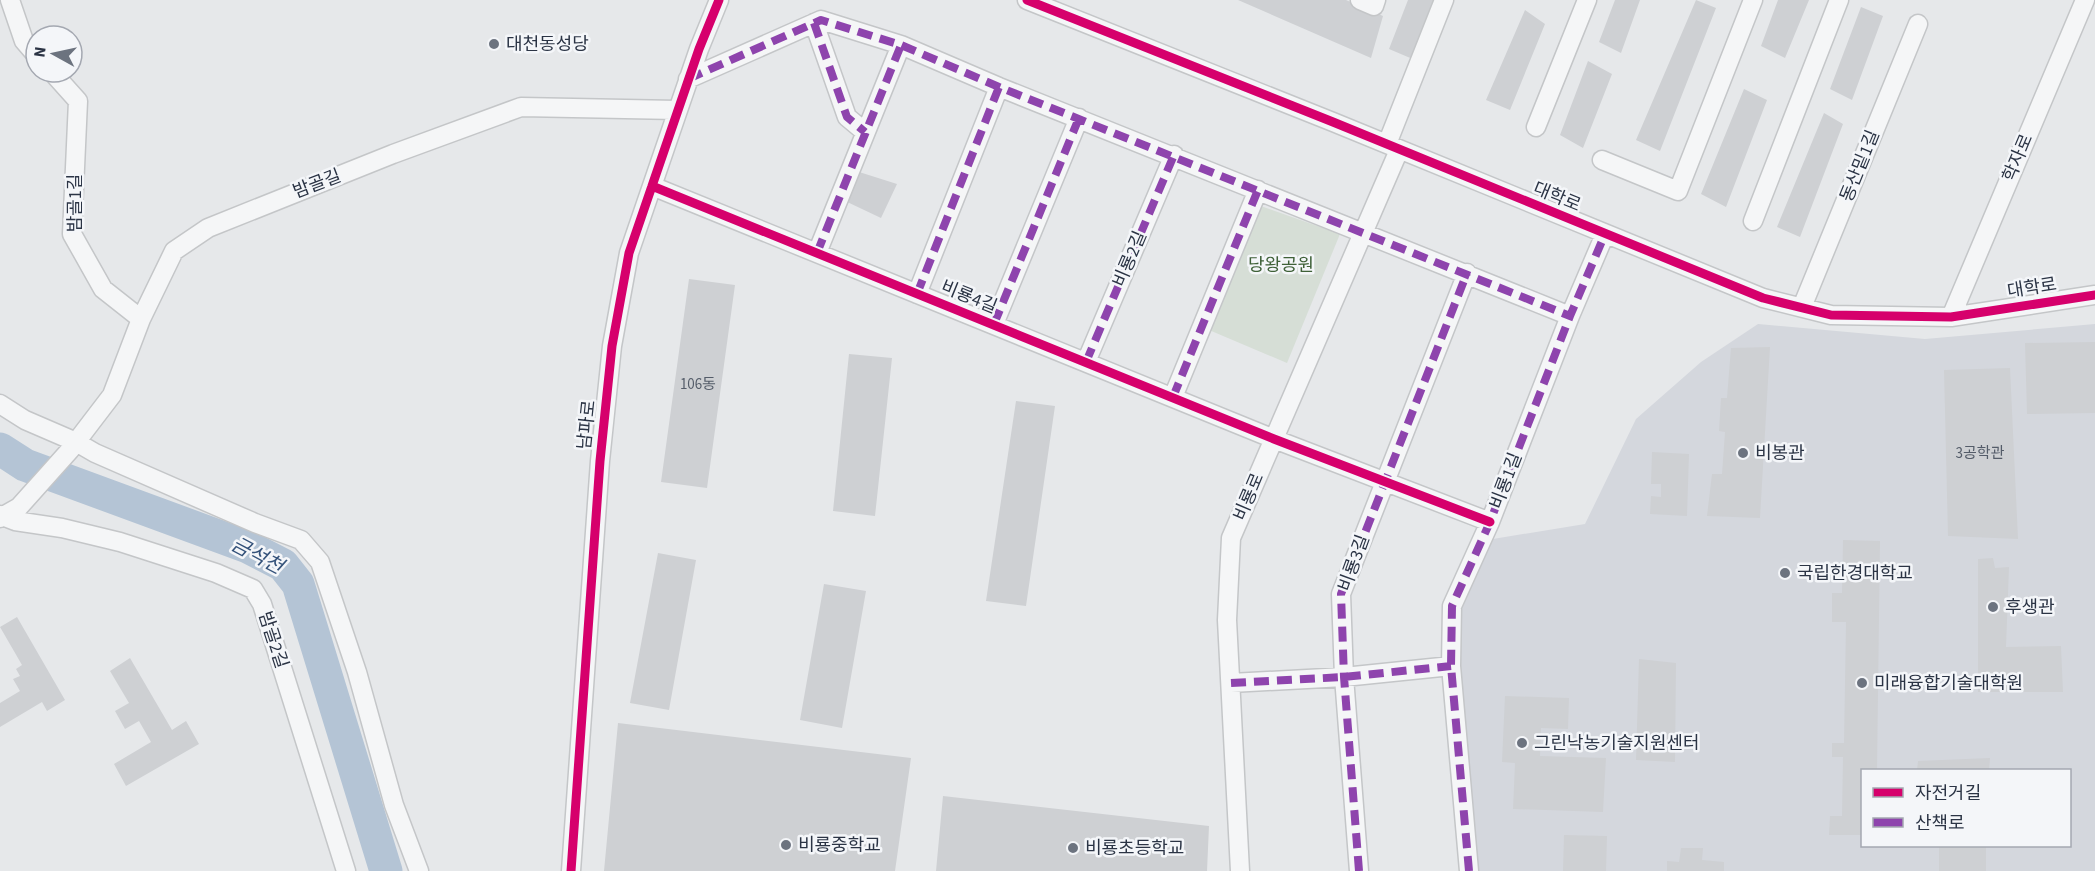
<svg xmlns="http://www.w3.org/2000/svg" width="2095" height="871" font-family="'Source Sans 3','Noto Sans KR',sans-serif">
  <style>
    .built { fill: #d4d7dd; fill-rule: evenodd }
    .green { fill: #d6ded6 }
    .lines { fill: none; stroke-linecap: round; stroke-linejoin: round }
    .river { stroke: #b4c4d5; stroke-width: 33 }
    .building { fill: #ced0d3 }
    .minor-casing { stroke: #c4c6c8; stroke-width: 21 }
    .minor { stroke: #f5f6f7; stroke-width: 18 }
    .quiet { stroke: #8e44ad; stroke-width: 8; stroke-dasharray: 15 8; stroke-linecap: butt }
    .cycleway-casing { stroke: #f4f6f9; stroke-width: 13 }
    .cycleway { stroke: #d6006c; stroke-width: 9 }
    .poi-dot { fill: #6c737f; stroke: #f4f6f9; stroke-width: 2 }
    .labels { text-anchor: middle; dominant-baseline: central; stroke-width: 5; stroke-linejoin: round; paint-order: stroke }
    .number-label { font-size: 15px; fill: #545c69 }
    .poi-label { font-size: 18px; fill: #2b3445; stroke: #f4f6f9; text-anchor: start }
    .street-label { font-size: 18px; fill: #2b3445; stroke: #f4f6f9 }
    .park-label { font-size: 18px; fill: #3f6138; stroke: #f4f6f9 }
    .water-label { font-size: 20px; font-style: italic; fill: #34527a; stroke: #f4f6f9 }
  </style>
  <rect width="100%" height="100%" fill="#e6e8ea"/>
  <path class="built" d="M1758,324L1925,339L2095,324V871H1468L1459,607L1493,539L1585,524L1636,419L1701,362ZM1862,770H2070V846H1862Z"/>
  <path class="green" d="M1258,205L1340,234L1287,363L1209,330Z"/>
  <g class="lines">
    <path class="river" d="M0,449L25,465L248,547L283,565L298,584L386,871"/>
  </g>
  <path class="building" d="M1238,0H1346L1383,16L1371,58Z
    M1408,0H1438L1415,60L1389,49Z
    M1615,0H1640L1621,53L1599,42Z
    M1696,0L1716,8L1660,151L1636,140Z
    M1778,0H1809L1785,58L1761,46Z
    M1861,7L1883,16L1852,100L1830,89Z
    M1525,10L1545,24L1510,110L1486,100Z
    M1588,61L1612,74L1583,148L1560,135Z
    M1744,89L1767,100L1726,207L1701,194Z
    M1824,113L1843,124L1800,237L1777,227Z
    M856,171L897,184L881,218L843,200Z
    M689,279L735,285L707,488L661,482Z
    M2095,342V413L2027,414L2025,343Z
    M1770,347L1760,518L1707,516L1712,474H1722L1725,432L1719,431L1721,398H1727L1731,348Z
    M849,354L892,358L875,516L833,511Z
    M2010,368L2018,539L1948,536L1944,370Z
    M1016,401L1055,406L1026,606L986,601Z
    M1652,452L1689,454L1687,516L1650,514L1651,496L1661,497V484H1651Z
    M1843,540L1880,541L1877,770H1862V835H1829L1830,816H1842L1843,757H1832V743H1844L1846,622H1832V593H1842Z
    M658,553L696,560L669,710L630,703Z
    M1993,558L1995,568L2009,567L2006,647L2061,646L2063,692H1978V559Z
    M824,584L866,591L842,728L800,720Z
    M17,617L65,700L47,711L42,702L0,727V703L20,691L13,679L20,676L16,669L22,665L0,627Z
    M130,658L172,730L186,721L199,744L126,786L114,764L151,742L139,721L125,729L115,711L129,703L110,671Z
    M1639,659L1676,663L1675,762L1636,760Z
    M1505,696L1569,698L1568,729L1541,728L1540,756L1606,758L1603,812L1513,809L1515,763L1502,762Z
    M618,723L911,758L895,871H604Z
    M1990,758L1989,770H1917L1918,761Z
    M943,796L1209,826L1207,871H936Z
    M1564,835L1607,836L1606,871H1563Z
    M1939,846H1986V871H1939Z
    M1681,848H1703L1702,860L1724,862V871H1667V861L1679,862Z"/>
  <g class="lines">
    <defs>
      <path id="minor" d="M10,0L24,41L36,55
        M1027,0L1333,122L1763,298L1831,315L1951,317L2095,295
        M1360,0L1374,6L1376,0
        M814,23L847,117L865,132
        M52,72L78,101L72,234L103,289L141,319
        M688,79L821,20L901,45L999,87L1570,316
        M1536,127L1587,0
        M1387,144L1444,0
        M1602,160L1678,191L1753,0
        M652,186L1274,439L1490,522
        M1753,221L1839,0
        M817,253L901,45
        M917,294L999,87
        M1802,307L1918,24
        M1951,317L2085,0
        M994,324L1079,118
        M1086,362L1174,155
        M1173,397L1258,190
        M0,404L25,420L76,442L95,453L255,523L301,540L320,562L357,672L394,805L419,871
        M0,515L15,521L62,528L120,542L216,573L253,589L262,604L346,871
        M0,518L19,507L70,450L112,395L141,319L174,251L208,228L393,154L521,107L677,110
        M1231,683L1344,677L1451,666
        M571,871L600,461L612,346L629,253L699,49L719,0
        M1240,871L1227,620L1231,538L1399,150
        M1359,871L1344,677L1341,594L1467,273
        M1469,871L1451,666L1452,606L1490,522L1570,316L1605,234"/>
    </defs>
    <use href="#minor" class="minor-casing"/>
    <use href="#minor" class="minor"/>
    <path class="quiet" d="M814,23L847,117L865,132
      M688,79L821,20L901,45L999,87L1570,316
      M817,253L901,45
      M917,294L999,87
      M994,324L1079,118
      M1086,362L1174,155
      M1173,397L1258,190
      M1231,683L1344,677L1451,666
      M1359,871L1344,677L1341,594L1467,273
      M1469,871L1451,666L1452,606L1490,522L1570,316L1605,234"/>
    <defs>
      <path id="cycleway" d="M1027,0L1333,122L1763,298L1831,315L1951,317L2095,295
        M652,186L1274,439L1490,522
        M571,871L600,461L612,346L629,253L699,49L719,0"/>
    </defs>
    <use href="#cycleway" class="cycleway-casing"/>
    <use href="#cycleway" class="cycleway"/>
  </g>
  <g class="poi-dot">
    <circle cx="494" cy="44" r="6"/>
    <circle cx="1743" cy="453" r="6"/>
    <circle cx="1785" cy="573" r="6"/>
    <circle cx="1993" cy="607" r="6"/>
    <circle cx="1862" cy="683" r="6"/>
    <circle cx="1522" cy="743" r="6"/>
    <circle cx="786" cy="845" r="6"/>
    <circle cx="1073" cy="848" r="6"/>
  </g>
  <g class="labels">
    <g class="number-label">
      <text x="698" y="384">106동</text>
      <text x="1980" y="453">3공학관</text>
    </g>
    <g class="poi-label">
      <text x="506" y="44">대천동성당</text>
      <text x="1755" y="453">비봉관</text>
      <text x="1797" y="573">국립한경대학교</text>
      <text x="2005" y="607">후생관</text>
      <text x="1874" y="683">미래융합기술대학원</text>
      <text x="1534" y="743">그린낙농기술지원센터</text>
      <text x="798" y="845">비룡중학교</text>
      <text x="1085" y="848">비룡초등학교</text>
    </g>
    <g class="street-label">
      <text transform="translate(2018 158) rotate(-67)">학자로</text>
      <text transform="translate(1860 166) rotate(-68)">동산밑1길</text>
      <text transform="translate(317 184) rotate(-21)">밤골길</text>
      <text transform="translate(1557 197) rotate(22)">대학로</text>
      <text transform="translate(75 203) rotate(-90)">밤골1길</text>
      <text transform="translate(1130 259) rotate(-67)">비룡2길</text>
      <text transform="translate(2032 288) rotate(-9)">대학로</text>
      <text transform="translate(969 297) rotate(22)">비룡4길</text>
      <text transform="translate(587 425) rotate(-84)">남파로</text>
      <text transform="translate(1506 481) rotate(-69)">비룡1길</text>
      <text transform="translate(1249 497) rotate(-67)">비룡로</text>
      <text transform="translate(1354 563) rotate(-70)">비룡3길</text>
      <text transform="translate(273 640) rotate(72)">밤골2길</text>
    </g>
    <g class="park-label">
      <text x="1281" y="265">당왕공원</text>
    </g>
    <g class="water-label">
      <text transform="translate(257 556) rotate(28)">금석천</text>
    </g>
  </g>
  <rect x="1861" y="769" width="210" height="78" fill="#f4f6f9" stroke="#a4a8b1" stroke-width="1.5"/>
  <rect x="1873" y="788" width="30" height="9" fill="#d6006c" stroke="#a4a8b1" stroke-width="1.5"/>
  <text x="1915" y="799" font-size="18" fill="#2b3445">자전거길</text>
  <rect x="1873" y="818" width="30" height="9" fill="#8e44ad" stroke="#a4a8b1" stroke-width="1.5"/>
  <text x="1915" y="829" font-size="18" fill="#2b3445">산책로</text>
  <g transform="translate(54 54) rotate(278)"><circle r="28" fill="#f4f6f9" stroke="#a4a8b1" stroke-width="1.5"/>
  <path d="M0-4.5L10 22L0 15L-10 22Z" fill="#6c737f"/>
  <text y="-9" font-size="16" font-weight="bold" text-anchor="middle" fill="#2b3445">N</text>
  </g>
</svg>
